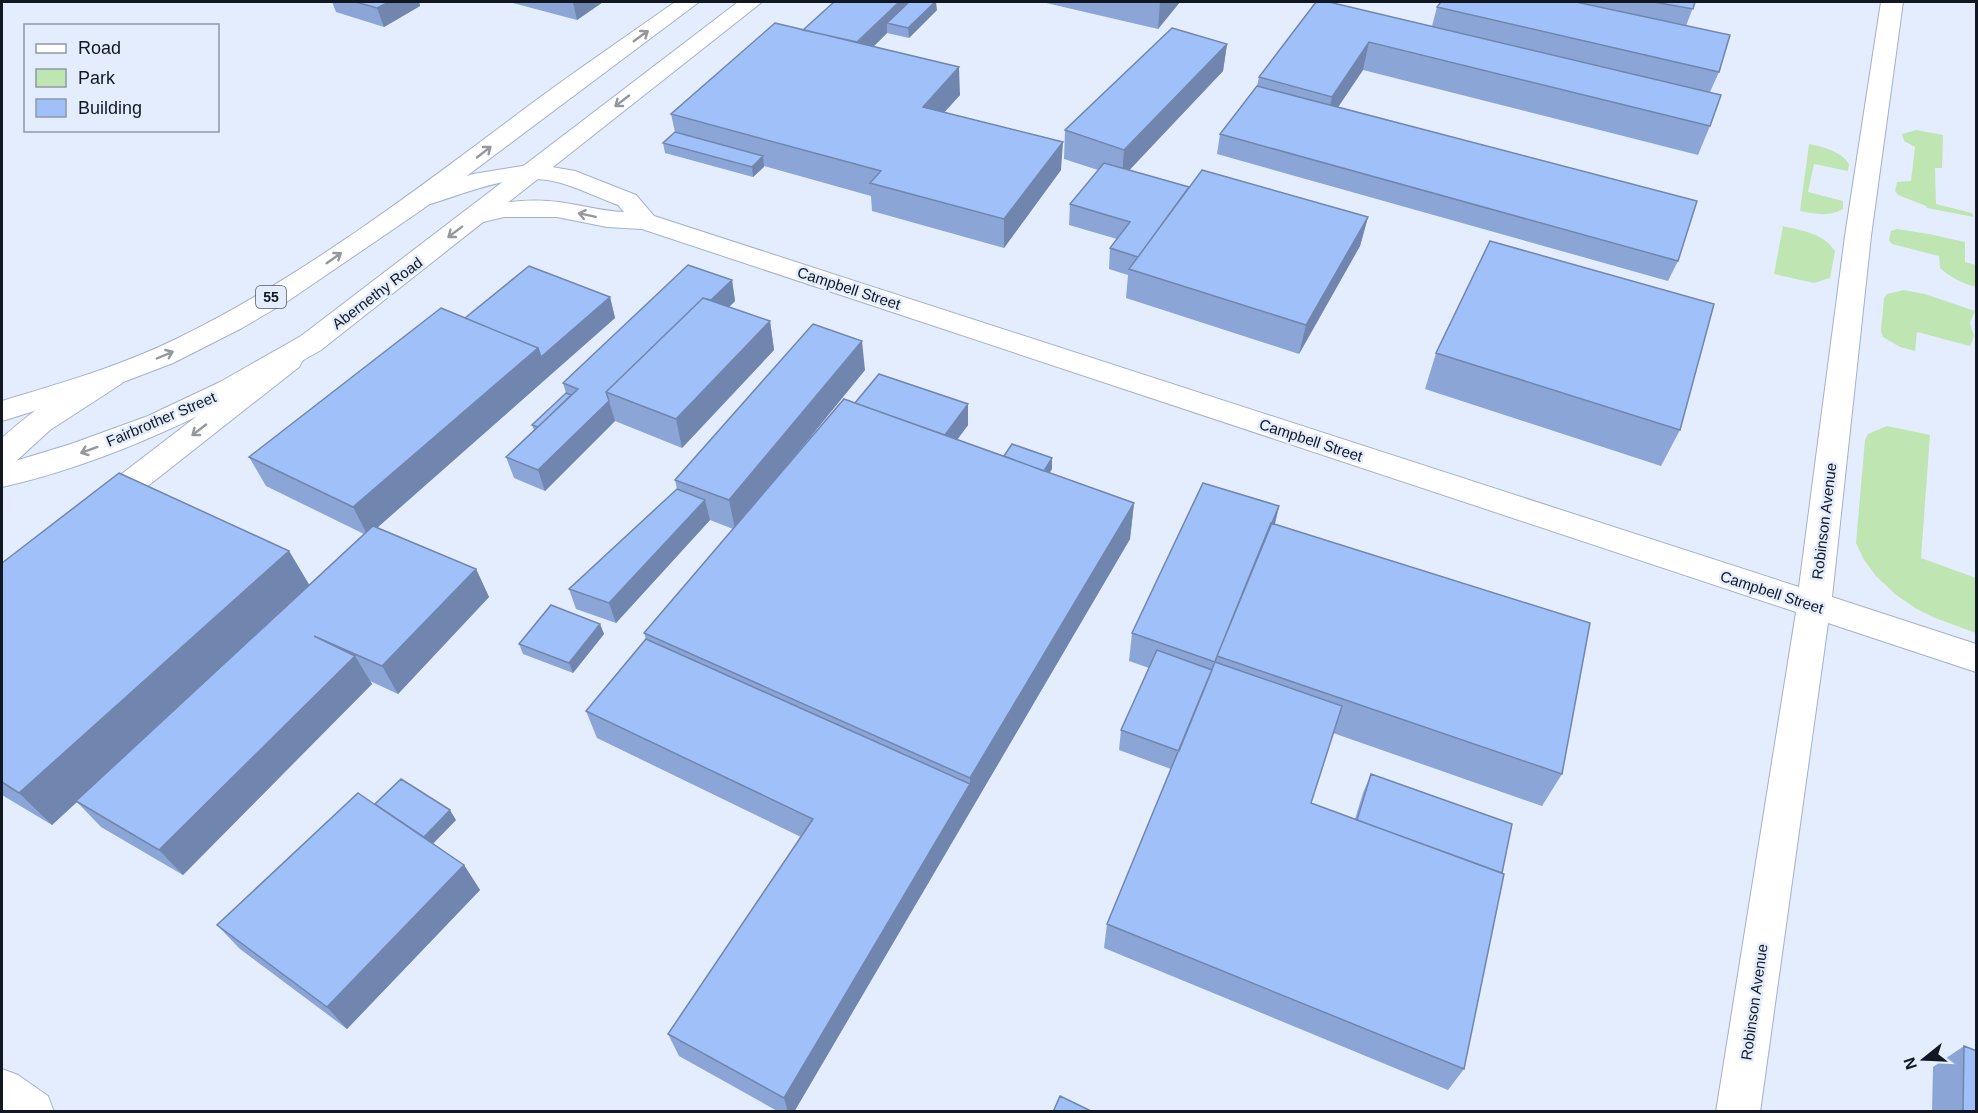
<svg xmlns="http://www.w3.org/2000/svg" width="1978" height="1113" font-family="Arial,sans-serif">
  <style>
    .green { fill: #bfe6b2 }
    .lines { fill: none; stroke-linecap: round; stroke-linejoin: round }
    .minor-casing { stroke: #a3b1cb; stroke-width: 2 }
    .tertiary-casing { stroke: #a3b1cb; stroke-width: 2 }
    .primary-casing { stroke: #a3b1cb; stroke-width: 2 }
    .minor { fill: #fff; fill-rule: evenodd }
    .tertiary { fill: #fff; fill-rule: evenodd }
    .primary { fill: #fff; fill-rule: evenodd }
    .wall { fill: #8aa5d6 }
    .shaded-wall { fill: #7086ae }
    .building { fill: #a0c0f9; stroke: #7086ae; stroke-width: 1.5 }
    .oneway { stroke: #94979b }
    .labels { text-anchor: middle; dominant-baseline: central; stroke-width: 5; stroke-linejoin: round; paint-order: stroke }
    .shield { fill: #e4edfe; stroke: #515863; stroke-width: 1.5 }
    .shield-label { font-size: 14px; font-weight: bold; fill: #121821 }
    .street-label { font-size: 15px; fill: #121821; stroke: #e4edfe }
  </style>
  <rect width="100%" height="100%" fill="#e4edfe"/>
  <path class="green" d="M1916,130L1943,135L1942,168H1935L1936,204L1972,213L1974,217L1927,208L1926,206L1898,195L1895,191L1897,182L1911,181L1915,147L1904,141L1902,134Z
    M1809,144C1823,147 1841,151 1849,164L1848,171L1814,164L1808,192L1843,201V209C1829,217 1815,214 1800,211Z
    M1783,226C1803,231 1823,233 1835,251L1830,278L1814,283L1774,274Z
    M1897,229L1929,234L1965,242V262L1976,265V287C1962,283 1951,278 1940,268L1939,256L1892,244L1889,240L1891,231Z
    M1904,290L1925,294L1975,311L1970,323L1974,336L1970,346L1917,332L1915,351L1900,347L1883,337L1881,331L1884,298L1887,294Z
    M1887,426L1930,435L1921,558L1976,578V633L1935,618L1915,608L1895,594L1876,576L1864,560L1856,543L1865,440L1868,434Z"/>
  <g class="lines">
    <defs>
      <path id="minor" d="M1881,2H1903L1871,236L1832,597L1976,644V672L1828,623L1760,1112H1716L1796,612L642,229L607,227L557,217H504L479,223L470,220L466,215L470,210C499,202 529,198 559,202C581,205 601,211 624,212L618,205C599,198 581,189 561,183C514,169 465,195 420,207L411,204L407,199L411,194L473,174L535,164L575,171L636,195L654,216L1799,587L1845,236Z
        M2,1069L18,1075L48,1096L54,1112H2Z"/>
      <path id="tertiary" d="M289,351L299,353L303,360L299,367L111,515L100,519L89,515L84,507L89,499L279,353Z
        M111,367L121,370L126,377L121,384L50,430L13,464L2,467L3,437C30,413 77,377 111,367Z"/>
      <path id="primary" d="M675,2H699L420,211L288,301L242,328L173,363L105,389L2,421V401C61,383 121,366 176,339C305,276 417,189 531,104C578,69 627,36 675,2Z
        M738,2H762L321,350C220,408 116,461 2,487V465L71,444L148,416L220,382L301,336Z"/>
    </defs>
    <use href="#minor" class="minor-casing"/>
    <use href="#tertiary" class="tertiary-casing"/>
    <use href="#primary" class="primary-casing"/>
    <use href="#minor" class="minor"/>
    <use href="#tertiary" class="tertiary"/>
    <use href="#primary" class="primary"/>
  </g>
  <path class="wall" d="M332,2H419L420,6L384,27L336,12Z
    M509,2H603L577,20Z
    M1042,2H1180L1158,29Z
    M1316,2L1432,26L1437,7L1441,2H1695L1686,26L1719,72L1710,92V126L1698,155L1363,70L1338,107L1678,261L1668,281L1217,154L1220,134L1257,86L1259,77Z
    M937,10L909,38L887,33L874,46L960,95L944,112L1061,170L1004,248L872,211L871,196L764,166L753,177L665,153L663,143L675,132L671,114L803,30Z
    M1227,44L1223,71L1129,170L1189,187L1368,217L1360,246L1299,354L1126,298L1128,275L1109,269L1110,248L1117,239L1069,225L1070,204L1098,170L1064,159L1065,130Z
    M732,280L735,301L729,307L770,321L774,350L682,448L615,421L545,491L514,478L506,457L534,430L532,425L566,393L563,383Z
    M610,297L615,318L377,527L476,569L489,597L398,694L370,681L372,684L183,875L101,827L77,802L52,825L2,795V563L289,551L309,585L364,534L266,486L249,457Z
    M1436,353L1680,430L1661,466L1425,389Z
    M865,370L785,468L855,403L968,425L957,440L1004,456L1052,458V469L1049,473L1134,503L1130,539L794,1112H779L679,1056L668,1034L801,837L597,738L586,711L646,639L644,633L733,529L710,520L616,623L576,609L569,589L677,489L675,480Z
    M1279,506L1275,524L1562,774L1542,806L1333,733L1311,803L1355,819L1363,793L1371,774L1464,1069L1448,1090L1104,948L1107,924L1171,769L1119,750L1121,730L1149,668L1129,661L1132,633Z
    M600,624L604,634L573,673L523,654L519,644Z
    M375,804L456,820L433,843L464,865L480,890L347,1029L240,949L217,925Z
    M1964,1046L1977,1112H1932L1933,1067Z"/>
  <path class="shaded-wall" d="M389,2H419L420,6L384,27L377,8Z
    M573,2H603L577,20Z
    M899,2H916L887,23V33L852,68L851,49Z
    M935,2H936L937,10L909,38L908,28Z
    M1160,2H1180L1158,29Z
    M1369,42L1363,70L1326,125L1332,97Z
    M1227,44L1223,71L1122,178L1124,150Z
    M959,67L960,95L924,135L923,107Z
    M1063,142L1061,170L1004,248V219Z
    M763,156L764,167L753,177L752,167Z
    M1368,217L1360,246L1299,354L1306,325Z
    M732,280L735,301L633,403L614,395Z
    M610,297L615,318L368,536L353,507L538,348Z
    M770,321L774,350L682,448L676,419Z
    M862,341L865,370L735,529L729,500Z
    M609,401L615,421L545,491L538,470Z
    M968,404V425L936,468L935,447Z
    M1052,458V469L1030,502V491Z
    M705,500L710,520L616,623L609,603Z
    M1134,503L1130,539L794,1112H788L784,1098L970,784V778Z
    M1279,506L1272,535L1218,656Z
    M289,551L310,586L52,825L19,793Z
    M476,569L489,597L398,694L382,666Z
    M600,624L604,634L573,673L569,663Z
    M355,656L372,684L183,875L159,850Z
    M450,810L456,820L425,852L419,843Z
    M464,865L480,890L347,1029L327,1007Z"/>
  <path class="building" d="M356,2H389L377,8Z
    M834,2H899L857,42L803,30Z
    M909,2H935L908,28L887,23Z
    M1316,2H1329L1721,95L1710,126L1369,42L1332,97L1259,77Z
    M1441,2H1576L1730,35L1719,72L1437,7Z
    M1654,2H1695L1693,9Z
    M775,23L959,67L923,107L1063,142L1004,219L870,183L881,171L671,114Z
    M1172,28L1227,44L1124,150L1065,130Z
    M1257,86L1697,201L1678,261L1220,134Z
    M675,132L763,156L752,167L663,143Z
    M1104,163L1189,187L1138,257L1110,248L1130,222L1070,204Z
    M1202,170L1368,217L1306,325L1129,269Z
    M1490,241L1714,304L1680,430L1436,353Z
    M688,265L732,280L711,300L703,298L606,392L609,401L538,470L506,457L578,389L563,383Z
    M529,266L610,297L541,357L538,348L465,318Z
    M703,298L770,321L676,419L606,392Z
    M441,308L538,348L353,507L249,457Z
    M813,324L862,341L729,500L675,480Z
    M879,374L968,404L945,435L855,403Z
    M566,393L571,395L538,427L532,425Z
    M844,399L1134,503L970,778L644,633Z
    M1012,444L1052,458L1044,471L1004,456Z
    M119,473L289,551L19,793L2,782V563Z
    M1203,483L1279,506L1217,656L1215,662L1132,633Z
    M677,489L705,500L609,603L569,589Z
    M1271,523L1590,623L1562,774L1217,656Z
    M373,526L476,569L382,666L314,636L355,656L159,850L76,801Z
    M551,605L600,624L569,663L519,644Z
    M646,639L970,784L784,1098L668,1034L813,819L586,711Z
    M1157,650L1212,670L1179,751L1121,730Z
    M1215,662L1342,706L1311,803L1504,874L1464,1069L1107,924Z
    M1371,774L1512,824L1502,873L1357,820Z
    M401,779L450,810L424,837L375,804Z
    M358,793L464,865L327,1007L217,925Z
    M1964,1046L1977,1051V1112H1963Z
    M1060,1096L1093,1112H1053Z"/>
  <defs><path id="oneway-shaft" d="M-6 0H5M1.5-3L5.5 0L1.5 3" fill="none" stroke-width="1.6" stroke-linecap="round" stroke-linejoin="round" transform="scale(1.5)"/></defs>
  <g class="oneway">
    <use href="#oneway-shaft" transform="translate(641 36) rotate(-36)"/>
    <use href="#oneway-shaft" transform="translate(622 101) rotate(142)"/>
    <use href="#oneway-shaft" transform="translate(484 152) rotate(-38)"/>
    <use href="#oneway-shaft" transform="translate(587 215) rotate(-168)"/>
    <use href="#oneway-shaft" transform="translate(455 232) rotate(143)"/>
    <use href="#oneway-shaft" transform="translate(334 258) rotate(-35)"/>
    <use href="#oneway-shaft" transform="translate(165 355) rotate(-23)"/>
    <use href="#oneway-shaft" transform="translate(199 430) rotate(142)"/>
    <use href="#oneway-shaft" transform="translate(89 450) rotate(160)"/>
  </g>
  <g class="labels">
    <rect class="shield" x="256" y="286" width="30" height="22" rx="4.5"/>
    <g class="shield-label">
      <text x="271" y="297">55</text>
    </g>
    <g class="street-label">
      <text transform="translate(849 288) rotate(18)">Campbell Street</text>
      <text transform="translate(377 293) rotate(-37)">Abernethy Road</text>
      <text transform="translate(161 419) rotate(-23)">Fairbrother Street</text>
      <text transform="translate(1311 440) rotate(18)">Campbell Street</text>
      <text transform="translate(1824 521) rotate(-83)">Robinson Avenue</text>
      <text transform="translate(1772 592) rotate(18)">Campbell Street</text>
      <text transform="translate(1754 1002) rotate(-82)">Robinson Avenue</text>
    </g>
  </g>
  <rect width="1978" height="1113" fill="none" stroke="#121821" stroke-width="6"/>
  <rect x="24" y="24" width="195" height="108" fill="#e4edfe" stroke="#9098a6" stroke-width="1.5"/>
  <rect x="36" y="44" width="30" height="9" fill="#ffffff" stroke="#9098a6" stroke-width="1.5"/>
  <text x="78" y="54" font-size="18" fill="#121821">Road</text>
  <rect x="36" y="69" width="30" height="18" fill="#bfe6b2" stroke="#9098a6" stroke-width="1.5"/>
  <text x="78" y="84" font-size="18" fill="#121821">Park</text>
  <rect x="36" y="99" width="30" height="18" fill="#a0c0f9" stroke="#9098a6" stroke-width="1.5"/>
  <text x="78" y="114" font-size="18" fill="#121821">Building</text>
  <g transform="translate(1924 1059) rotate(252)" stroke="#e4edfe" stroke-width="4.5" paint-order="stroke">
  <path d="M0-4.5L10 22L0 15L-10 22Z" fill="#121821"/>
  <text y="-9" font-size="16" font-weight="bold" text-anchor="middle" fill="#121821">N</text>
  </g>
</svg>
